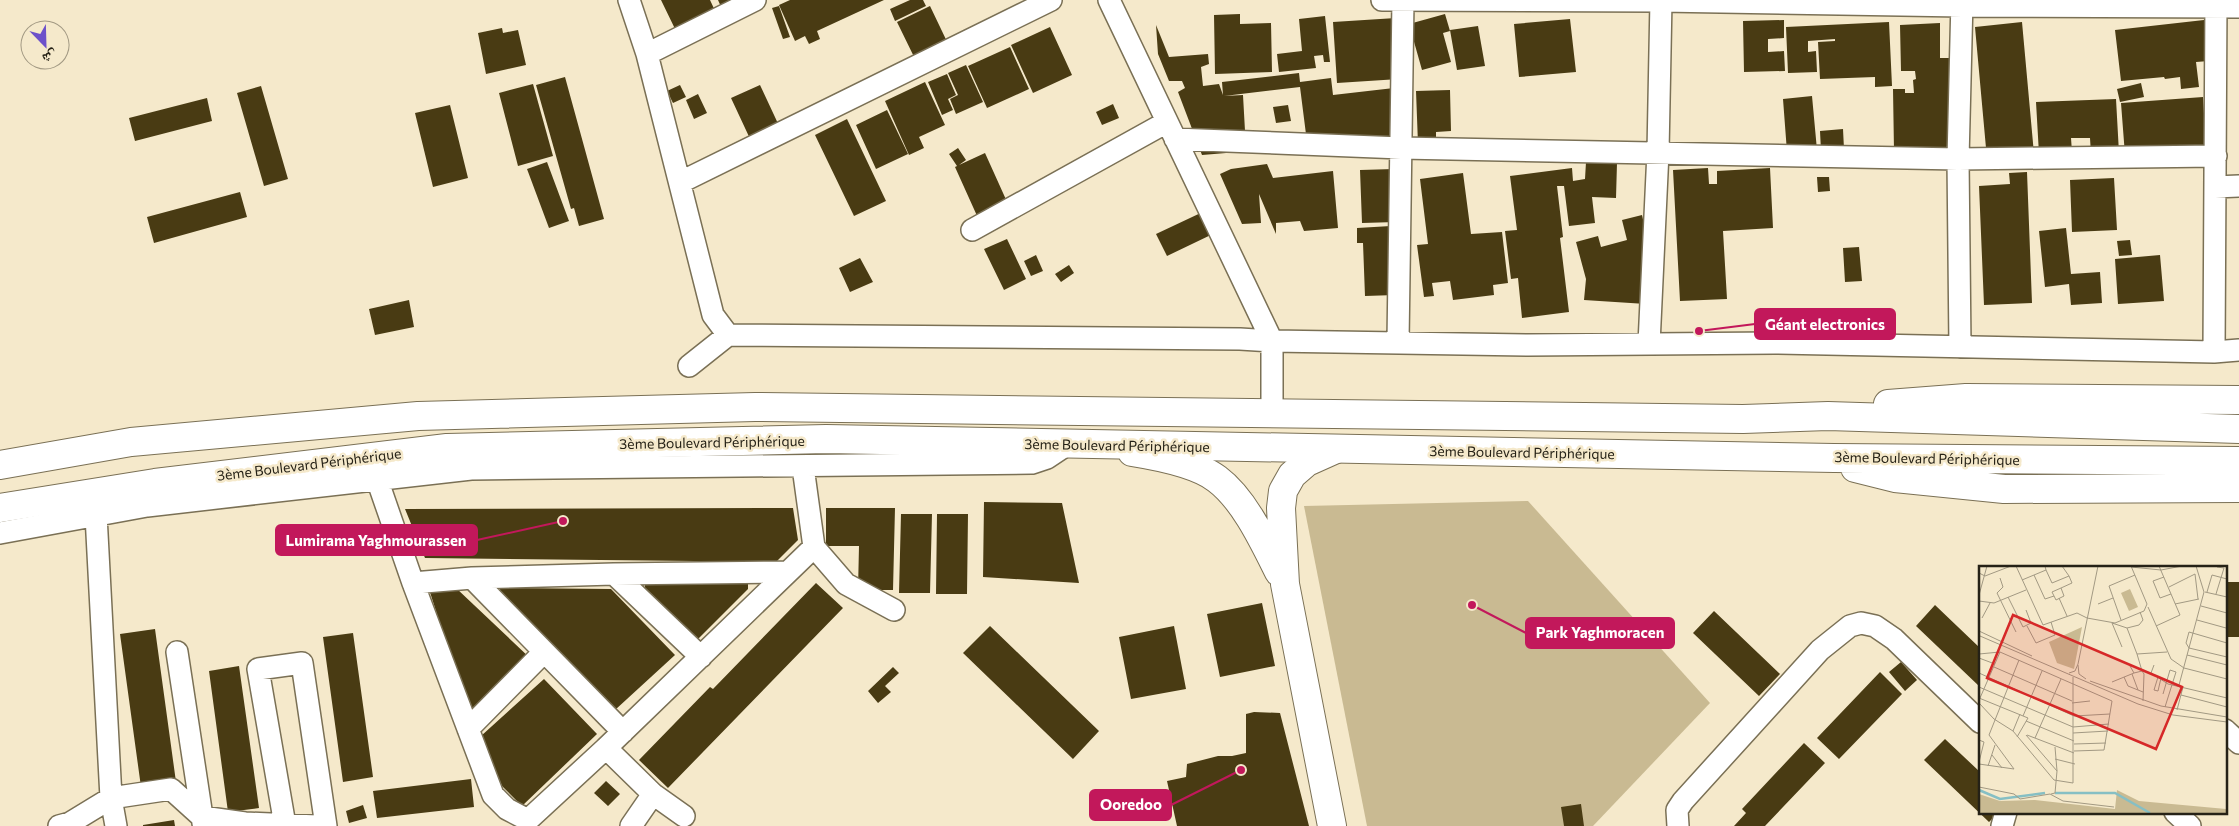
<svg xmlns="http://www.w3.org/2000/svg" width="2239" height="826" font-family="Commissioner,'Noto Naskh Arabic',sans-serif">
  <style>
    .green { fill: #c9ba92 }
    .building { fill: #493b13 }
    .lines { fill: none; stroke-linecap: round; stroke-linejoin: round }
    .minor-casing { stroke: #7a7055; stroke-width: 24 }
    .secondary-casing { stroke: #7a7055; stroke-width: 30 }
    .trunk-casing { stroke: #7a7055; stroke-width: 30 }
    .minor { stroke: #fff; stroke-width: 21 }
    .secondary { stroke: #fff; stroke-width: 28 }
    .trunk { stroke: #fff; stroke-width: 28 }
    .labels { text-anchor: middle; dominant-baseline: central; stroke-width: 5; stroke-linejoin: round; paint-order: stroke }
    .street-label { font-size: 14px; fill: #252116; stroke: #f5e9cb }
    .inset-river { fill: none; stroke: #86bfc4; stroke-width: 2.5 }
    .inset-road { fill: none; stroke: #a29983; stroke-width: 1 }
    .view { fill: #d62828; fill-opacity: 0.15; stroke: #d62828; stroke-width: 2.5 }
    .inset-edge { fill: none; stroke: #252116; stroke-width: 2.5 }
    .leader { fill: none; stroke: #c2185b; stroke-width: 2 }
    .callout-dot { fill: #c2185b; stroke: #f5e9cb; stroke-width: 2 }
    .callout { fill: #c2185b; stroke: #c2185b; stroke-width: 2 }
    .callout-label { font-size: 15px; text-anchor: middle; font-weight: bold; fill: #fff }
  </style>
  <rect width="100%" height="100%" fill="#f5e9cb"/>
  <path class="green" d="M1528,501L1710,703L1593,826H1367L1304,506Z"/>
  <path class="building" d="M661,0H710L717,15L677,33Z
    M718,0H740L722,9Z
    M790,0H884L817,31L820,39L809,44L805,36L795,41L779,5Z
    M910,0H923L926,6L895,21L890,9Z
    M779,6L790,37L783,39L772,8Z
    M930,6L951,50L918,65L897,22Z
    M1240,14V24L1271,23L1272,72L1215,74L1214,15Z
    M1445,14L1450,31L1443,33L1451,62L1422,70L1409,24Z
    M1325,16L1330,62H1324L1323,55L1314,56L1316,68L1279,72L1277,54L1302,51L1299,19Z
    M1396,18L1399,79L1337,83L1333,22Z
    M1570,19L1576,72L1519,77L1514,24Z
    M1784,20V38L1768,39V52L1784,51L1785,71L1744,72L1743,21Z
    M2204,20L2209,61L2196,62L2199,87L2181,89L2180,77L2165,79L2164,77L2121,81L2115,30Z
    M1889,22L1892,86L1875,87V77L1820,79L1818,42L1835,41V39L1808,41V52L1816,51L1817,72L1788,73L1786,27Z
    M2022,22L2034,154L1987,159L1975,27Z
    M1940,23V58H1951L1954,149L1894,151L1893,89H1905V93H1914L1913,80L1916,79L1915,71H1901L1900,25Z
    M1156,25L1169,57L1208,54L1209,64L1201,67L1203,86L1219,84L1223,95L1222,82L1299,73L1300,82L1331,78L1333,95L1394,88L1402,149L1308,150L1300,87L1224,96L1243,95L1246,149L1238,152L1202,155L1178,92L1185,88L1182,81H1169L1158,54Z
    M1478,26L1485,66L1457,70L1450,30Z
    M1050,27L1072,75L1033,93L1011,45Z
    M502,28L503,33L518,30L526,65L486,74L478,33Z
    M1010,47L1029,89L987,108L968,66Z
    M966,65L983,102L956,114L950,99L958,95L948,73Z
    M947,74L956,95L948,99L953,110L942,115L928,82Z
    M565,77L604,219L579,226L574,208L571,209L536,85Z
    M925,82L945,125L919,137L924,148L909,155L885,101Z
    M2141,83L2144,97L2120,102L2117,89Z
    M533,84L553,156L518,166L499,93Z
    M680,85L686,97L673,103L667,91Z
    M760,85L781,130L752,143L731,98Z
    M261,86L288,179L264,186L237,93Z
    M1450,90L1451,131L1436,132V143L1418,144L1416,91Z
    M698,94L707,113L694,119L686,100Z
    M1812,96L1817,150L1787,152L1783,99Z
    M2203,97L2206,147L2125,155L2121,103Z
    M207,98L212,121L135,141L129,118Z
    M2116,99L2119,153L2091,154L2090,138H2071L2072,152L2039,154L2036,102Z
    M1113,104L1119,118L1102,125L1096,112Z
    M450,105L468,178L433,187L415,113Z
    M1288,105L1291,121L1276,123L1273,107Z
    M887,110L908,154L876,169L856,125Z
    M847,119L886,201L854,216L815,135Z
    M1843,129L1844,149L1821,151L1820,131Z
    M958,148L966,160L959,165L985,153L1008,204L978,218L955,167L957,166L949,154Z
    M547,162L569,221L549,228L527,169Z
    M1586,162L1617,163L1616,198L1592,197L1595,223L1569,226L1564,186H1557L1563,237L1560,238L1569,312L1522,318L1518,278L1511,279L1505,231L1517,230L1510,176L1572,168L1573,181L1585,179Z
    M1267,164L1273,178L1333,171L1338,228L1304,231L1300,221L1276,223V234L1259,194L1261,223L1242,224L1220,174L1231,169Z
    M1708,168L1709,184H1717V171L1770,168L1773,228L1723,231L1727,299L1680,301L1673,170Z
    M1394,169L1396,222L1362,223L1360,170Z
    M2027,172L2032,303L1984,305L1979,186L2010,184L2009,173Z
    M1463,173L1471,234L1502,232L1508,283L1493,285L1494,295L1453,300L1450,281L1432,283L1434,296L1424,297L1417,245L1428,244L1420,179Z
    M1817,177H1829L1830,191L1818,192Z
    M2114,178L2117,230L2072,232L2070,180Z
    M240,192L247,217L154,243L147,217Z
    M1207,210L1217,232L1167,256L1156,234Z
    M1642,215L1644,224L1643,237L1652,272L1646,304L1584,300L1586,279L1576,242L1598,236L1601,247L1627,240L1622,220Z
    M1391,226L1395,295L1365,296L1363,243H1357V228Z
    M2066,228L2071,274L2100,272L2102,303L2071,305L2069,284L2045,287L2039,231Z
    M1007,239L1026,279L1004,290L984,249Z
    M2130,240L2132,255L2119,256L2117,241Z
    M1859,247L1862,281L1845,282L1843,248Z
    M1036,255L1043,271L1031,276L1024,261Z
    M2160,255L2164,301L2118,304L2115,259Z
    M860,258L873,282L850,292L839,268Z
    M1069,265L1074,273L1061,282L1055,274Z
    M409,300L414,327L375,335L369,309Z
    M984,502L1062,503L1079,583L983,577Z
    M793,508L798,540L776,562L425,558L405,509Z
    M826,508H895L893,590H858L859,546H826Z
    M901,514H932L930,593H899Z
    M937,514H968L967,594H936Z
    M748,576V589L697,640L645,588V580Z
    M2225,582H2239V637H2225Z
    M816,583L843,608L668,788L639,760L710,687L713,689Z
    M456,588L531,659L477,712L464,700L429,589Z
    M500,588L611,589L675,655L615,710L500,602Z
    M1262,603L1275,666L1220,677L1207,614Z
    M1935,605L1980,648V687L1916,626Z
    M1714,611L1780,674L1759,696L1693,633Z
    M990,626L1099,731L1073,759L963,653Z
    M1174,626L1186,689L1131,699L1119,637Z
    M155,629L176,782L141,787L120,634Z
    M353,633L373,777L343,782L323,637Z
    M1901,662L1917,680L1905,691L1889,672Z
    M239,666L259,808L228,812L209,671Z
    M893,667L899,673L885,686L891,692L878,703L868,691Z
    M1880,672L1902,694L1839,759L1817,738Z
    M544,679L597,734L522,806L502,786L481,736Z
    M1254,712L1280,713L1309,826H1177L1167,781L1186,777L1187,764L1218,756H1232L1246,753V714Z
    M1945,739L1980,772V812H1999L1989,822L1924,760Z
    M1804,743L1825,763L1765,826H1734L1746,813L1742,809Z
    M471,779L474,807L377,818L373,791Z
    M606,781L620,794L608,806L594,793Z
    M1581,804L1584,826H1564L1561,807Z
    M363,805L367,818L349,823L346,811Z
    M174,820L175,826H143V825Z"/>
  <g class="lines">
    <defs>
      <path id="minor" d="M629,0L647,54L713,315L728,335L1240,339L1272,341L1528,345L1775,343L2214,352L2239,350
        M1109,0L1272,341V412
        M1382,0L1661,1L1962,6L2239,7
        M647,54L755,0
        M1175,139L1401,148L1958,159L2216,156
        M681,182L1051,0
        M2215,187L2239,186
        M972,230L1167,122
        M1398,342L1403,0
        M1649,344L1658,152L1661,0
        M1960,347L1958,159L1962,0
        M2214,352L2216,0
        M689,366L728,335
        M803,467L814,547L846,584L894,610
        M377,479L413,583L493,795L507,809L528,820L606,748
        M96,515L111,798L116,826
        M0,533L147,506L471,469L1032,463L1047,458L1068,444
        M614,574L788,572
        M472,578L623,732
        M413,583L472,578L614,574L701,657
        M177,652L203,823
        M468,729L544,652
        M2225,730L2239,743
        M2175,812L2190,826
        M684,816L653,794L606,748L814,547
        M285,825L258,669L302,663L326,826
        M59,826L70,823L111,798L171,789L202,817L245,823L317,826
        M631,826L653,794
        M1678,826L1677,810L1683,801L1820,650L1850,626L1861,623L1875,626L1894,639L1980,722
        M2002,826L2006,812"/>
      <path id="secondary" d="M1132,452C1157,456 1196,463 1217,479C1244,499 1264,542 1279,572
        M1332,826L1285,584L1281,508L1283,491L1292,475L1307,462L1336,449"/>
      <path id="trunk" d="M1888,404L1966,398L2239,400
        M0,465L131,442L418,416L755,407L1743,419L1828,416L2239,429
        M1855,468L1895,478L2004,489L2239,488
        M0,508L155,483L447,448L826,439L1834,458L2239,461"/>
    </defs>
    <use href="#minor" class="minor-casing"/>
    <use href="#secondary" class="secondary-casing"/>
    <use href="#trunk" class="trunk-casing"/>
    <use href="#minor" class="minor"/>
    <use href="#secondary" class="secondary"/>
    <use href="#trunk" class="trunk"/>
  </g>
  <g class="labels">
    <g class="street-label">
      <text transform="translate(712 442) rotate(-1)">3ème Boulevard Périphérique</text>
      <text transform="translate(1117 445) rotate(1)">3ème Boulevard Périphérique</text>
      <text transform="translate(1522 452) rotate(1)">3ème Boulevard Périphérique</text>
      <text transform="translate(1927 458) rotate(1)">3ème Boulevard Périphérique</text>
      <text transform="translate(309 464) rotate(-7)">3ème Boulevard Périphérique</text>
    </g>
  </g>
  <g transform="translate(1979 566)">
    <rect width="248" height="248" fill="#f5e9cb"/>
    <path d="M151,23L159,41L150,45L142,27ZM103,61L95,103L78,97L70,76ZM138,224L160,235L247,243V247H0V228L21,235L56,234L136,243Z" fill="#c9ba92"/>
    <path class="inset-river" d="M0,224L21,233L66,227M76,227H136L171,247"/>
    <path class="inset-road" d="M37,0L64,59L98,47L108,52L136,57L165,45L168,38L152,0M152,1L182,4L203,0M67,4L73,17L90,10L83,0M0,7L6,10L32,0M55,9L66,33L75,30M185,11L174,15L181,32L192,28M21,12L24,21L18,27L37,66M43,14L67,4L66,0M190,21L216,8L219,33M82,22L73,26L77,34L85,30L82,22L93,17L90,10M226,26L248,31M228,26L233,9L248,13M237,28L245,2L238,1M0,29L8,0M29,31L44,61L52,57L47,44M80,32L88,50M0,35L15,37L47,24M119,38L134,32M196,38L220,33M222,40L248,47M169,41L192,93L205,102L248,113M3,52L11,37M142,54L130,20L156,9M218,54L247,62M48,60L57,77L76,69L72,56M177,60L201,49L180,0M148,62L158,88L188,86M0,65L53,90M1,70L159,138L194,149L248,156M248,77L210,66L207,77L210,82L248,91M143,81L133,57L148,62L160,59L164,54L161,46M0,88L21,86L133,135L125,184L95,185M158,88L163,105M208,89L248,99M0,92L16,98M99,99L100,108L107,113M175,99L172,107L189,118L248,132M15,101L93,135M0,107L95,150L131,148M90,107L96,105L99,98L119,0M155,107L163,105L165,108L164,135M153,108L159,124M145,111L149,120L164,126M179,111L175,124L179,125L182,112M111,115L182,140L248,151M133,116L155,107L151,100M200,119L225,26L217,0M0,121L94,161L130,158M184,128L191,104L197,106L186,141M202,129L248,141M0,132L49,152L38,171M1,132L21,86M0,137L15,153L34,165L75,214L94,217V111M93,137L111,135M198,144L204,121M44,150L63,105M47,155L95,175M34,165L41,148M94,167L129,165M47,169L78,205L76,227L72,228M48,169L95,187M56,172L82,113M0,174L5,176L0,196M95,178L127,177M76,181L78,205M13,189L23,202M76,193L96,198M0,198L35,203L10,169L40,94M9,200L16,179M0,221L35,228L41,233L71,228L84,235L135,241"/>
    <path class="view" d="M34,49L203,121L177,183L8,112Z"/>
    <rect width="248" height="248" class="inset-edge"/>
  </g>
  <path class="leader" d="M1699 331L1755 324M563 521L477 540M1472 605L1526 633M1241 770L1171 805"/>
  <g class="callout-dot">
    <circle cx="1699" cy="331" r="5"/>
    <circle cx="563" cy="521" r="5"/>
    <circle cx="1472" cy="605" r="5"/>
    <circle cx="1241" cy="770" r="5"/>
  </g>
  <g class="callout">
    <rect x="1755" y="309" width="140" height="30" rx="5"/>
    <rect x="276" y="525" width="201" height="30" rx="5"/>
    <rect x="1526" y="618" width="148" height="30" rx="5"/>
    <rect x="1090" y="790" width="81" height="30" rx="5"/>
  </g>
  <g class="callout-label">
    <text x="1825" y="330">Géant electronics</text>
    <text x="376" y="546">Lumirama Yaghmourassen</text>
    <text x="1600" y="638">Park Yaghmoracen</text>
    <text x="1131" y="810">Ooredoo</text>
  </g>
  <g transform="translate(45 45) rotate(157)"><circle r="24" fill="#f5e9cb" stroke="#a29983"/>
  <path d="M0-4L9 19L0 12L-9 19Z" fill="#6d51ca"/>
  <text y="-8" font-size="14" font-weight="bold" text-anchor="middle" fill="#252116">ش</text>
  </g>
</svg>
